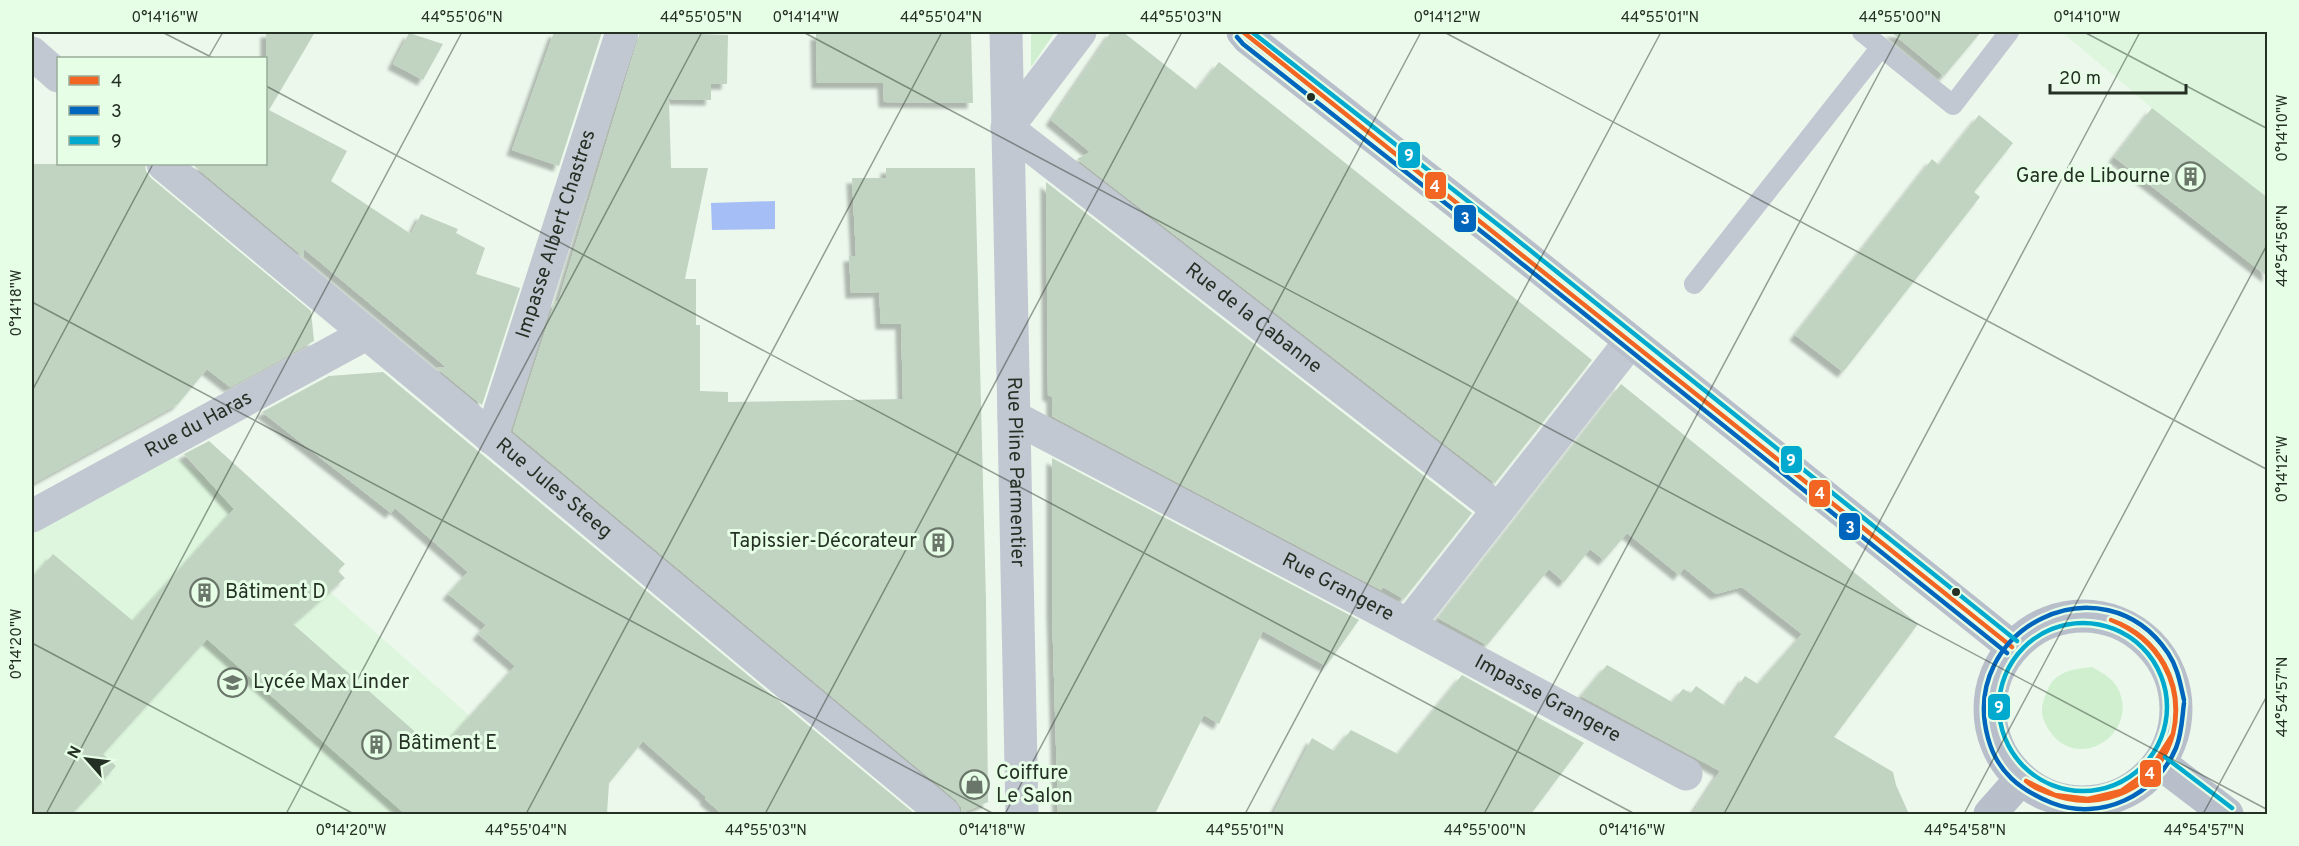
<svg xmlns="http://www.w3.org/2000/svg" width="2299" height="846" font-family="Overpass,sans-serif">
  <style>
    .built { fill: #def6de }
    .green { fill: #cfefcf }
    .water { fill: #a5bff6 }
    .building { fill: #c0d4c1; filter: url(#shadow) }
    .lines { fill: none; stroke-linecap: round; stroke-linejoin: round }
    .service { stroke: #c2c8d2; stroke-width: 20 }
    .minor { stroke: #c2c8d2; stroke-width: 33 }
    .secondary { stroke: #b8bfcb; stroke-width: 33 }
    .bus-1-casing { stroke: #e6fee6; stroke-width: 9 }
    .bus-2-casing { stroke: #e6fee6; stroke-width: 9 }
    .bus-3-casing { stroke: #e6fee6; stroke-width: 9 }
    .bus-1 { stroke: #f26522; stroke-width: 4.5 }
    .bus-2 { stroke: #0065bd; stroke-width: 4.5 }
    .bus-3 { stroke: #00a9ce; stroke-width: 4.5 }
    .ticks { fill: none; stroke: #253025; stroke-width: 1.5; stroke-opacity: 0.45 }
    .bus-dot { fill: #253025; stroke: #e6fee6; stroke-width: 2 }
    .labels { text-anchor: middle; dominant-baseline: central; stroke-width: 6; stroke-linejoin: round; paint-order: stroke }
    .poi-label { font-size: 20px; fill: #253025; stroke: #e6fee6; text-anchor: start }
    .street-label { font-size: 20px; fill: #253025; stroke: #e6fee6 }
    .line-badge { stroke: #e6fee6; stroke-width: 2 }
    .badge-label { font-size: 16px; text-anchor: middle; font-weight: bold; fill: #fff }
    .neatline { fill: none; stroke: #253025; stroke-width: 2 }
    .ticks-label { font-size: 15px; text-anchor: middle; fill: #253025 }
  </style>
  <defs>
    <filter id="shadow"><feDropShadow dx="-5.5" dy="5.5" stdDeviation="1.5" flood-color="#0004"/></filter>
  </defs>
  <rect width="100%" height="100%" fill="#ecf8ec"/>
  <path class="built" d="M2062,32H2267V198L2152,108Z
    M174,457L201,473L285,552L580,814H32V534Z"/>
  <path class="green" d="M1031,32H1055L1031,67Z
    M2092,667C2101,672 2112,678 2117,687C2142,732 2078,775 2049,730C2040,715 2040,708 2047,691C2055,671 2073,669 2092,667Z"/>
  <path class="water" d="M775,201V229L712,230L711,203Z"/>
  <path class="building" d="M266,32H315L269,110L347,151L331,181L411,234L421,214L458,229L456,233L485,248L476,274L520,288L482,405L437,368L446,367L303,248L304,257L192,164H266Z
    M554,32H602L559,166L512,150Z
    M640,32H698V34L728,35L727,84H711V100L669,99L671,168H708L685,279H696V325H700V391L728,392V402L903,399L901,324H881L879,292L851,293L849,256H856L852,178H886V168H975L986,601L988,802L962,813L961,807L956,800L513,431L555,301L558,302Z
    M840,32H971L973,103L884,102L883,83H817L816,34H840Z
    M1111,32H1123L1197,90L1219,62L1592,360L1495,483L1077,159L1090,152L1051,120Z
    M1891,32H1981L1944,76Z
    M409,33L443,44L423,80L393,64Z
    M2152,108L2268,198V277L2114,157Z
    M1979,115L2013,143L1974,192L1980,197L1843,372L1795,335L1932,159L1939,165Z
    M32,164H145L146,171L151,178L311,311L314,341L230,387L207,369L178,404L32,484Z
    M1046,182L1472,513L1404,599L1383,587L1381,590L1052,416V397L1048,395Z
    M383,372L478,451L915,814H722L705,799L706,797L643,741L609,783L607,814H405L207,639L103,754L116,766L72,814H32V578L53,554L133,621L234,509L184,454L209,441L345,564L338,571L345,578L293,624L438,752L515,666L478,634L486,625L448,594L468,572L395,508L391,513L262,412L329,376Z
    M1621,384L1918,624L1834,737L1893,772L1896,785L1909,814H1692L1720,771L1581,696L1607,665L1672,702L1683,689L1691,693L1696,686L1725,706L1745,676L1758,684L1802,634L1742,587L1716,594L1684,568L1679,575L1627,533L1604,560L1590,549L1564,582L1549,569L1487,645L1438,618Z
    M1052,458L1359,620L1326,666L1263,631L1219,724L1204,715L1155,814H1058L1052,610Z
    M1462,675L1584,743L1531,814H1273L1312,738L1334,751L1351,730L1398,754Z"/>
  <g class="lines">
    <path class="service" d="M1862,32L1953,105L2009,32
      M1694,284L1881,47"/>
    <g class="minor">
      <path id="s1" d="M1006,32L1022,814"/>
      <path id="s2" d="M1080,32L1007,128L1498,509"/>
      <path d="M32,53L58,76"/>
      <path id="s3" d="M163,164L944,814"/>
      <path id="s4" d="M1014,417L1408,625L1630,342"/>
      <path id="s5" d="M491,438L622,32"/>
      <path id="s6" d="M32,516L366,334"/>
      <path id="s7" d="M1408,625L1686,774"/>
    </g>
    <path class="secondary" d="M1243,32L1248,38L1501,237L2012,647
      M1990 709a93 93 0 1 1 186 0a93 93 0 1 1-186 0Z
      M2160,763L2227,814
      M1990,814L2021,779"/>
    <defs>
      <path id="bus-1" d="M1243,32L2012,647
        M2111,620C2159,637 2185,684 2173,734
        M2111,620C2158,639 2184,683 2173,734
        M2026,781L2055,795L2088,799L2121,791L2150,770L2173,734
        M2026,781C2033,788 2041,790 2051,794C2101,814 2159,788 2173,734"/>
      <path id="bus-2" d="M1237,37L1243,44L1496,243L2007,653
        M2184,700C2180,683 2178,668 2168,653C2103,557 1958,628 1988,738C1997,772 2020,790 2052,803C2101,822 2156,795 2176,748C2182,733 2182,718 2184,703"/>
      <path id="bus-3" d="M1252,32L1506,231L2017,641
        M1999 707a84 84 0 1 1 168 0a84 84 0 1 1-168 0Z
        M2165,757L2232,808"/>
    </defs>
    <use href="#bus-1" class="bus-1-casing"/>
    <use href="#bus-2" class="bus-2-casing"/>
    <use href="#bus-3" class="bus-3-casing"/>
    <use href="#bus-1" class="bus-1"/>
    <use href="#bus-2" class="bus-2"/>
    <use href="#bus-3" class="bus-3"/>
  </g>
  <path class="ticks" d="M162,32L213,58M803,32L2268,810M1444,32L2268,470M2084,32L2268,129M208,58L223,32M266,86L1635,814M32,302L994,814M32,391L153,164M32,643L354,814M46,814L462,32M286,814L702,32M526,814L942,32M765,814L1182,32M1005,814L1421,32M1245,814L1661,32M1484,814L1901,32M1724,814L2140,32M1964,814L2268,243M2203,814L2268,694"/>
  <defs>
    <symbol id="building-ring" viewBox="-11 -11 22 22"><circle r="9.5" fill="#e6fee6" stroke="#6b766b" stroke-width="1.5"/><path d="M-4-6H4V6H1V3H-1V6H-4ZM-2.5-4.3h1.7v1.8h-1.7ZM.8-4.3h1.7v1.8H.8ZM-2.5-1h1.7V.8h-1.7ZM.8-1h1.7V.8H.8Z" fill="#6b766b"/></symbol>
    <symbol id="school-ring" viewBox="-11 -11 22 22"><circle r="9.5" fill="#e6fee6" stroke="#6b766b" stroke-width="1.5"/><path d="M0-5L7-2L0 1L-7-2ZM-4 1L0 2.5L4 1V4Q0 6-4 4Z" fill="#6b766b"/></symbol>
    <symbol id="shop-ring" viewBox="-11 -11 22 22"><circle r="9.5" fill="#e6fee6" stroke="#6b766b" stroke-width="1.5"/><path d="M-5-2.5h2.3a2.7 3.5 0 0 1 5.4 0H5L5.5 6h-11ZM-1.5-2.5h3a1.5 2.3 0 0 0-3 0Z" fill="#6b766b"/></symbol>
  </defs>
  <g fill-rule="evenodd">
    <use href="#building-ring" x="2174" y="160" width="33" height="33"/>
    <use href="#building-ring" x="922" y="526" width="33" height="33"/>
    <use href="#building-ring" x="188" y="576" width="33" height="33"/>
    <use href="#school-ring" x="216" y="666" width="33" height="33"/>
    <use href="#building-ring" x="360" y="728" width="33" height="33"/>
    <use href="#shop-ring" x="958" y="768" width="33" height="33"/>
  </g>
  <g class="bus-dot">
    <circle cx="1311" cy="97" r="5"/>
    <circle cx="1956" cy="592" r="5"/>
  </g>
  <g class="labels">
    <g class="poi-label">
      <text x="2170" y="177" text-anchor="end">Gare de Libourne</text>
      <text x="917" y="542" text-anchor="end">Tapissier-Décorateur</text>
      <text x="225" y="593">Bâtiment D</text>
      <text x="253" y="683">Lycée Max Linder</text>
      <text x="398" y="744">Bâtiment E</text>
      <text x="996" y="774">Coiffure<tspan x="996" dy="23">Le Salon</tspan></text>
    </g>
    <g class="street-label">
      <text stroke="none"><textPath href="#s5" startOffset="214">Impasse Albert Chastres</textPath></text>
      <text stroke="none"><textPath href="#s2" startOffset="432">Rue de la Cabanne</textPath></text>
      <text stroke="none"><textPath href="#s6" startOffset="190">Rue du Haras</textPath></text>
      <text stroke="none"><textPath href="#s1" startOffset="440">Rue Pline Parmentier</textPath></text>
      <text stroke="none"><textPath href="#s3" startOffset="508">Rue Jules Steeg</textPath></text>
      <text stroke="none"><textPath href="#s4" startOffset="366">Rue Grangere</textPath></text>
      <text stroke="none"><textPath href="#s7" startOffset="158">Impasse Grangere</textPath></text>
    </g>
  </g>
  <g class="line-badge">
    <rect x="1397" y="141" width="24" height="28" rx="6" fill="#00a9ce"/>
    <rect x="1424" y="171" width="23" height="29" rx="6" fill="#f26522"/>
    <rect x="1453" y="204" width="24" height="29" rx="6" fill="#0065bd"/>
    <rect x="1780" y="445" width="23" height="29" rx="6" fill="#00a9ce"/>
    <rect x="1808" y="479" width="23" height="29" rx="6" fill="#f26522"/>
    <rect x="1838" y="512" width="23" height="29" rx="6" fill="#0065bd"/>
    <rect x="1987" y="693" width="24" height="28" rx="6" fill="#00a9ce"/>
    <rect x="2139" y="759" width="23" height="29" rx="6" fill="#f26522"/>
  </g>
  <g class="badge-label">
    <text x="1409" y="161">9</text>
    <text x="1435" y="192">4</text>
    <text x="1465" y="224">3</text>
    <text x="1791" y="466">9</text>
    <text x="1820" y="499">4</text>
    <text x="1850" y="533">3</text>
    <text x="1999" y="713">9</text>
    <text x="2150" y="779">4</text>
  </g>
  <rect width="2299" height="846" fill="none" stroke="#e6fee6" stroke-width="66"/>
  <rect x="57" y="57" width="210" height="108" fill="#e6fee6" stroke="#99ac99" stroke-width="1.5"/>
  <rect x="69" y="76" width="30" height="9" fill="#f26522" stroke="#99ac99" stroke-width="1.5"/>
  <text x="111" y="87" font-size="18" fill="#253025">4</text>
  <rect x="69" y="106" width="30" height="9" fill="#0065bd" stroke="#99ac99" stroke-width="1.5"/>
  <text x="111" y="117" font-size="18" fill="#253025">3</text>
  <rect x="69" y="136" width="30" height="9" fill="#00a9ce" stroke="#99ac99" stroke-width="1.5"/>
  <text x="111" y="147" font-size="18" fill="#253025">9</text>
  <g transform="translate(87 759) rotate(298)" stroke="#e6fee6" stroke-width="4.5" paint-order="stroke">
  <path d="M0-4.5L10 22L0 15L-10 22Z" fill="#253025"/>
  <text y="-9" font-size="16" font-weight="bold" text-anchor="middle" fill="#253025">N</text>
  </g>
  <path d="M2050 84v9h136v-9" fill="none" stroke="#253025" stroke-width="3"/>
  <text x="2059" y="84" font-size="18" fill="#253025" stroke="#e6fee6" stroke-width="4.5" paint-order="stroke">20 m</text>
  <rect x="33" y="33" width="2233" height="780" class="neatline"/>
  <g class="ticks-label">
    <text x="165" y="22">0°14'16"W</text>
    <text x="462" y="22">44°55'06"N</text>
    <text x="701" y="22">44°55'05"N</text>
    <text x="806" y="22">0°14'14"W</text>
    <text x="941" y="22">44°55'04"N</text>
    <text x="1181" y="22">44°55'03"N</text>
    <text x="1447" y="22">0°14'12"W</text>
    <text x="1660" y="22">44°55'01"N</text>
    <text x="1900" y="22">44°55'00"N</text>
    <text x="2087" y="22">0°14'10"W</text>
    <text transform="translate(2282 128) rotate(-90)" y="5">0°14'10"W</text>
    <text transform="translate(2282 246) rotate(-90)" y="5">44°54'58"N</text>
    <text transform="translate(16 303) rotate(-90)" y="5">0°14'18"W</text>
    <text transform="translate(2282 469) rotate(-90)" y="5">0°14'12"W</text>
    <text transform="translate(16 644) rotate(-90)" y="5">0°14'20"W</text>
    <text transform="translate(2282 697) rotate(-90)" y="5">44°54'57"N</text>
    <text x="351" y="835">0°14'20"W</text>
    <text x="526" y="835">44°55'04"N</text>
    <text x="766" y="835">44°55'03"N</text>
    <text x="992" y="835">0°14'18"W</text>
    <text x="1245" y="835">44°55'01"N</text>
    <text x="1485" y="835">44°55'00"N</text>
    <text x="1632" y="835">0°14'16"W</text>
    <text x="1965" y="835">44°54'58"N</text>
    <text x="2204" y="835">44°54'57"N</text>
  </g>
</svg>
